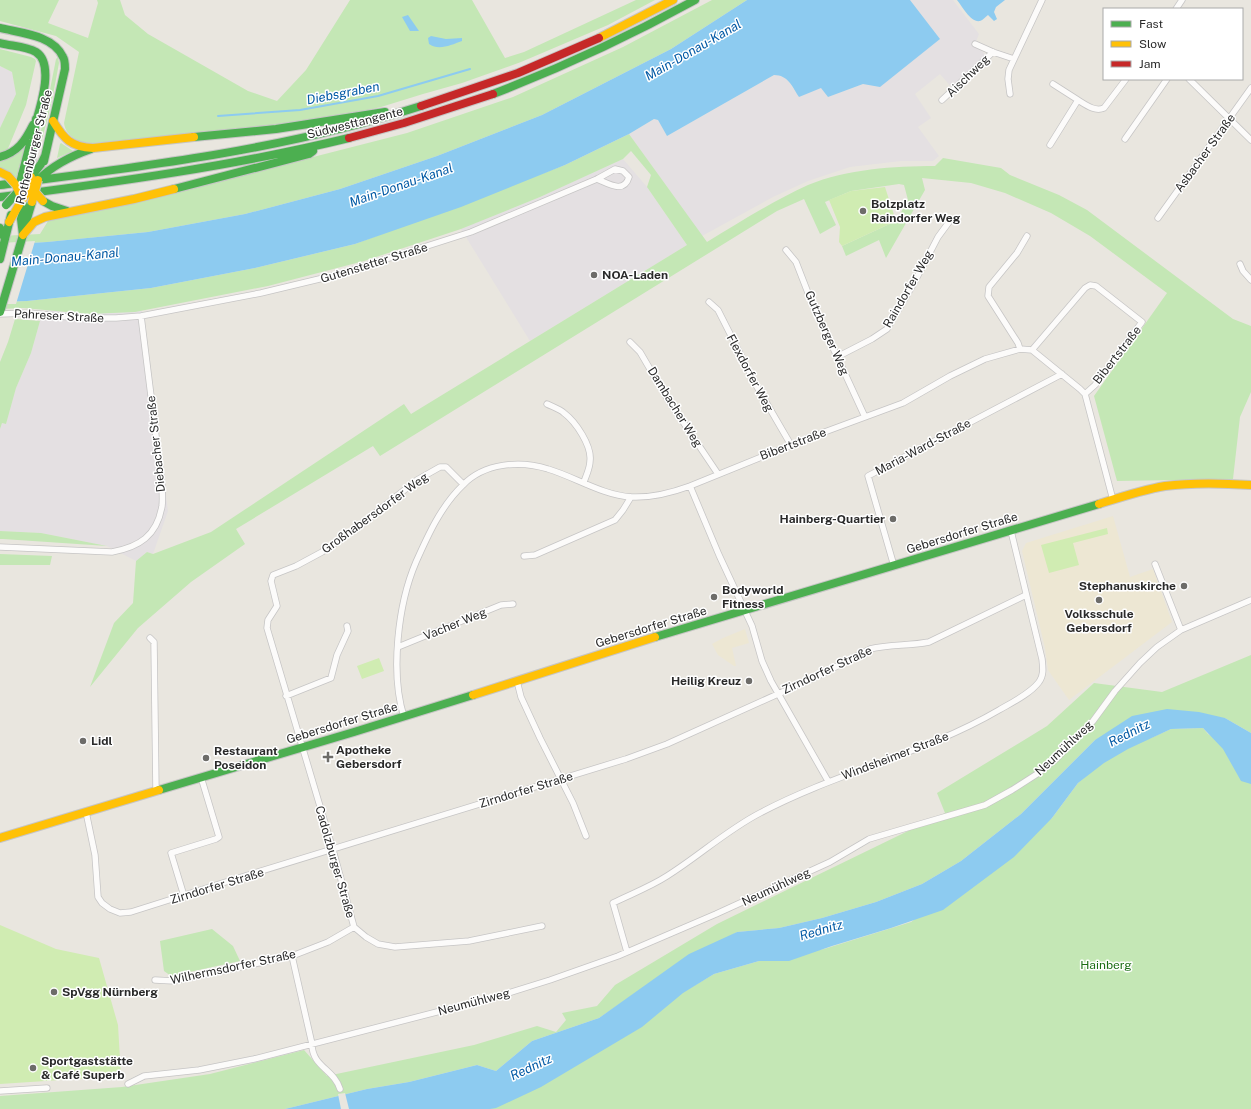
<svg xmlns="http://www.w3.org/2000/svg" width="1251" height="1109" font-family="'Public Sans',sans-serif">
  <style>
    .industrial { fill: #e4e0e2 }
    .education { fill: #ede7d3 }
    .green { fill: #c4e7b5 }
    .pitch { fill: #d0ecb2 }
    .water { fill: #8dcbf0 }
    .pier { fill: #e9e6df }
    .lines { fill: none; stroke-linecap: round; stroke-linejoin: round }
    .stream { stroke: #8dcbf0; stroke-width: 2 }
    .street-casing { stroke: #c6c5c5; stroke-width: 7 }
    .fast-casing { stroke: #c6c5c5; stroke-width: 10 }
    .slow-casing { stroke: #c6c5c5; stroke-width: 10 }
    .jam-casing { stroke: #c6c5c5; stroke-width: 10 }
    .street { stroke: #fcfbfa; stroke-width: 5.5 }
    .fast { stroke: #4caf50; stroke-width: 8 }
    .slow { stroke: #ffc107; stroke-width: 8 }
    .jam { stroke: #c62828; stroke-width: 8 }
    .fast-bridge-casing { stroke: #c6c5c5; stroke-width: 10; stroke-linecap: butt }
    .slow-bridge-casing { stroke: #c6c5c5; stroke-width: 10; stroke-linecap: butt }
    .fast-bridge { stroke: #4caf50; stroke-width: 8 }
    .slow-bridge { stroke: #ffc107; stroke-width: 8 }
    .poi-dot { fill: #6d6c69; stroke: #fff; stroke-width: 1.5 }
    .labels { text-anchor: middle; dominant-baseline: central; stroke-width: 3; stroke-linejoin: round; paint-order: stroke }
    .street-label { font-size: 12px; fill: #2a2a2a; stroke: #fff }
    .poi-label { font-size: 12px; font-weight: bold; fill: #2a2a2a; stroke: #fff; text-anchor: start }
    .park-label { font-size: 12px; fill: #1c6d14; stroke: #fff }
    .water-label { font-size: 13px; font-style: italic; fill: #035aa5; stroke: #fff }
  </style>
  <rect width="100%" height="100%" fill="#e9e6df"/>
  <path class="industrial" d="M910,0H953L979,34L975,44L987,56L952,88L940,74L915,94L931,118L918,127L939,156L933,161H901L850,167L808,181L773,197L702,236L629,134L654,119L658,120L667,136L774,75H781L787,79L799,97L821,87L828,97L863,84L939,39Z
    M0,66L12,72L16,94L0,128Z
    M623,159L647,187L687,245L530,341L461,229L540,197Z
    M46,310L89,314L142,311L168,511L153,554L147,552L136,561L107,546L41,533L0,531V429L2,423L6,424L16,388L31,353L40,321Z"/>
  <path class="education" d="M1113,516L1130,577L1153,569L1172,622L1069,700L1048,670L1045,648L1022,551L1026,543Z
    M745,629L749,643L732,648L736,666H734L718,655L712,644L723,638Z"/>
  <path class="green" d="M0,0H59L48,23L88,38L98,3L97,0H120L125,15L148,34L248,91L277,101L306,70L350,0H472L505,58L524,52L636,0H655L608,25L521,62L462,83L423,94L381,107L342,116L281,125L94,143C81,143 66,138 64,123L79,52L56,36L0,21Z
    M712,0H747L671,49L542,115L437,156L340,189L245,214L148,232L47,242L0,245V236L40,234L48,221L278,166L407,133L513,97L623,47Z
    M0,49L31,57L35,59L36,61L26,105L7,151L0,154V128L16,94L12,72L0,66Z
    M58,57L59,63C53,96 47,128 35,159H34L46,110L56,59Z
    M629,134L707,242C740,222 773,201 808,185C847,169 894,166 935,166L943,158L1001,168L1010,175L1059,195L1087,210L1233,319L1251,326V392L1240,417L1233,479L1117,481L1094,396L1167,293L1090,236L1051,213L1005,193L971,183L922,178L925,190L886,258L879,240L846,256L842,246L896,221L908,200L904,185L899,184L851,191L825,202L836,225L820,234L804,199L777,211L380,456L373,446L236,529L245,544L191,582L138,628L90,687L114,623L133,603L136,561L147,552L153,554L211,532L404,404L411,414L687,245L647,187L651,175L631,151L623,159L540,197L461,229L364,261L268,286L135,312L89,314L23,308L0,309V302L27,301L151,288L255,268L355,244L565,165Z
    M61,143L73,151L57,158L60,144Z
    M24,149L17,178L0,168V161Z
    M15,319L40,321L31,353L16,388L6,424L2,423L0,429V362L8,342Z
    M0,531L41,533L107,546L3,539H0Z
    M0,554L52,556L50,565H0Z
    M1251,655V733L1225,718L1095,740L1021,814L961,861L922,884L876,902L822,918L779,928L737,932L637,992L599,1018L532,1041L496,1071L477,1065L409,1082L367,1089L285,1109H0V1096L122,1087L210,1074L304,1050L327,1076L474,1045L537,1026L556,1032L566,1020L562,1013L597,1006L615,985L717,924L945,813L937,793L1047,726L1094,683L1162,692Z
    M1203,728L1208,734L1251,760V1109H485L714,974L759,961L824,949L911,922L1052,818L1078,783L1119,747L1151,738L1171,729Z
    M212,929L233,946L240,961L171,976L164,971L160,941Z"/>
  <path class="pitch" d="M885,187L896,221L842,246L839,242L840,227L829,200L851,191Z
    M1107,528L1108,534L1073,543L1079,565L1049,573L1041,545Z
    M379,658L384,671L362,679L357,666Z
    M0,925L56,949L99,958L118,1025L121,1076L0,1084Z"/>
  <path class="water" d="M747,0H910L940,39L880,87L863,84L828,97L821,88L799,97C792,86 788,75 774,75L667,136L658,120L654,119L629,134L565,165L461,207L355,244L255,268L151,288L27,301L0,302V245L47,242L148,232L245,214L340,189L437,156L542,115L671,49Z
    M957,0H1005L996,7L994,12L997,19L994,21L988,15C985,17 983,20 980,21C971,23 962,6 957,0Z
    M408,15L419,31H410L402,17Z
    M431,36L446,39L462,38V41C451,45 439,51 429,44L428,38Z
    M1167,709L1199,712L1225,718L1251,733V784L1241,781L1223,749L1203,728L1171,729L1128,749L1104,763L1078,783L1052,818L1014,857L943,910L891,928L832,946L789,961H759L714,974L683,993L642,1027L541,1087L496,1108L490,1109H285L367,1089L409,1082L477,1065L496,1071L532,1041L599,1018L689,954L737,932L779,928L822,918L876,902L922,884L961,861L1021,814L1095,740L1132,716Z"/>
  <path class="pier" d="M35,241L16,304H0V243Z
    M345,1093L349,1109H341L338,1094Z"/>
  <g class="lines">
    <path class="stream" d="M218,116L300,110L378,96L470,69"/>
    <defs>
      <path id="street" d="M1176,9L1182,0
        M975,44L993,52L1014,59
        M1189,79L1251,140
        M1053,84L1078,100
        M1010,94L1008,79L1009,70L1042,0
        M942,100L993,52
        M1125,139L1167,79
        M1050,145L1078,100C1086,105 1095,112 1104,108L1126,79
        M1158,218L1251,88
        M786,250L796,262L810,298L865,417
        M1240,264L1243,271L1251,280
        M709,302L718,310L756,385L791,445
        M0,314L30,313L77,318H116L141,316L261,293L336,275L471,232L597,179L615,169L623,171L629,177C624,194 609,184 597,179
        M630,342L640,352L667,398L718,474
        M1020,349L1018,343L988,296L989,287L1017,253L1027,236
        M1032,350L1085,288L1090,285L1096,286L1142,322L1095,385L1085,394
        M837,357L872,339L887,329L914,283L938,237L949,222
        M547,404C553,407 560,409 564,413C576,422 592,446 590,461C590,468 586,476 584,482
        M463,484L446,467H440L417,480L354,530L322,552L296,566L273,575L271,581L277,606L268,620L267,628L333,850L354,927L366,937L378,944L395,947L469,941L542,926
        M0,547L112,552C139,547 157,536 162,506C163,499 162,491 162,484L141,316
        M524,556L535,555L615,520L623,510L631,497
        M1155,564L1181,630
        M894,566L868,476L1062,374
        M150,638L154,642L156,791
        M398,647L501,605L513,604
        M517,681L521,697L540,738L573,803L586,836
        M286,696L331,678L337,655L348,631L347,626
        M404,717C390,673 398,604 416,562C428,535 441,506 463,485C484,463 520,460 548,469C575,477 602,495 631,497C651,498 671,493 690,486
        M828,781L771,681L762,661L752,626L719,555L690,486L811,437L903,403L950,376L985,359L1020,349L1032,350L1080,389L1085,394L1113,500
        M86,812L95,855L98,897L102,903L110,909L120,913L131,912L232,880L626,759L667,744L820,675L870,649C889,644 909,646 929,642L1026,595
        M184,896L171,853L216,839L219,837L201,777
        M627,952L613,903C631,894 650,887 667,876C699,856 727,830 760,813C837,772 924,754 999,710C1011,703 1030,694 1039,682C1044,675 1043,668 1042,659L1011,531
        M292,956L312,1044C312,1067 334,1069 340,1089
        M155,980L174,981L292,956L328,942L354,927
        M128,1084L144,1076L199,1070L254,1059L499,996L550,980L618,956L716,914L830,862L869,839L985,805L1012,790L1037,774L1056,759L1093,721L1115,691L1140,663L1157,647L1181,630L1251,600
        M0,1091L47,1088"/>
      <path id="fast" d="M0,28C21,33 53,35 63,57C65,60 65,65 65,69L44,161
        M0,43C11,46 26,46 36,52C55,64 40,108 35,125
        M493,94C563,67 630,36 695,0
        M194,137L276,129L385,112
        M0,157C18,152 25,141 33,125
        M22,175L30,144
        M31,177V164L36,119
        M31,177L41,164L45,156
        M38,180C53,165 71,156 91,149
        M0,185C141,167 284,150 421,106
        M174,189L309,154L313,151
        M0,197C117,182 234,166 349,138
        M22,200L24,210L21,219L23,235
        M43,201L52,206L67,211
        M0,228L5,239
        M23,232L32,202
        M0,259L11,215
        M0,312L23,235
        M655,637L1099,504
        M159,790L354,732L473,695"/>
      <path id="slow" d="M599,38L673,0
        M53,121C64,139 71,147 93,148L194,137
        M0,172L8,176
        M9,222L22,200
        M23,235L34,222L45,217L134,199L174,189
        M1099,504C1121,497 1142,490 1165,486C1194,482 1222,483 1251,485
        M473,695L655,637
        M0,838L159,790"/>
      <path id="jam" d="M421,106L518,73L599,38
        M349,138L404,123L493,94"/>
    </defs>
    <use href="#street" class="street-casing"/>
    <use href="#fast" class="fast-casing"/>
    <use href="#slow" class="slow-casing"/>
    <use href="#jam" class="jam-casing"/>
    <use href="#street" class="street"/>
    <use href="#fast" class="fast"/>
    <use href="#slow" class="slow"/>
    <use href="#jam" class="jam"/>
    <defs>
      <path id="fast-bridge" d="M18,191L22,175
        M6,205L31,177"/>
      <path id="slow-bridge" d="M8,176L16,185L22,200L32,186L31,177
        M35,192L43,201
        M32,202L38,180"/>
    </defs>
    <use href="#fast-bridge" class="fast-bridge-casing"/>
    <use href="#slow-bridge" class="slow-bridge-casing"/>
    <use href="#fast-bridge" class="fast-bridge"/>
    <use href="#slow-bridge" class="slow-bridge"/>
  </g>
  <g class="poi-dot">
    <circle cx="863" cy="211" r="4"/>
    <circle cx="594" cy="275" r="4"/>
    <circle cx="893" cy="519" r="4"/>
    <circle cx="1184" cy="586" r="4"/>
    <circle cx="714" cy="597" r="4"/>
    <circle cx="1099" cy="600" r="4"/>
    <circle cx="749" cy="681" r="4"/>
    <circle cx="83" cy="741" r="4"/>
    <path d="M326 751h4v4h4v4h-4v4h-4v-4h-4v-4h4z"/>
    <circle cx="206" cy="758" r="4"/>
    <circle cx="54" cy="992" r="4"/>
    <circle cx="33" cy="1068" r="4"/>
  </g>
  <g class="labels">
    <g class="street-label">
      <text transform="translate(968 76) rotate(-44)">Aischweg</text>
      <text transform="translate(355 123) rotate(-14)">Südwesttangente</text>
      <text transform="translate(34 147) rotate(-76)">Rothenburger Straße</text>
      <text transform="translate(1205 153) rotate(-54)">Asbacher Straße</text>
      <text transform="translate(374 263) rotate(-17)">Gutenstetter Straße</text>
      <text transform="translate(908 289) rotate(-60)">Raindorfer Weg</text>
      <text transform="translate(59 316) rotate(3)">Pahreser Straße</text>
      <text transform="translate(827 333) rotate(66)">Gutzberger Weg</text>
      <text transform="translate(1117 355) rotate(-52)">Bibertstraße</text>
      <text transform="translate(750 373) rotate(62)">Flexdorfer Weg</text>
      <text transform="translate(675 407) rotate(58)">Dambacher Weg</text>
      <text transform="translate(156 444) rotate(-96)">Diebacher Straße</text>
      <text transform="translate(793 444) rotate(-21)">Bibertstraße</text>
      <text transform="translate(923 447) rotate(-28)">Maria-Ward-Straße</text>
      <text transform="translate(375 513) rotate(-36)">Großhabersdorfer Weg</text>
      <text transform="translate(962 533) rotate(-17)">Gebersdorfer Straße</text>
      <text transform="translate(455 624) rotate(-22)">Vacher Weg</text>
      <text transform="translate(651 627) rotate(-17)">Gebersdorfer Straße</text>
      <text transform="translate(827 670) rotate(-25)">Zirndorfer Straße</text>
      <text transform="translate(342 723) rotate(-17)">Gebersdorfer Straße</text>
      <text transform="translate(1064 748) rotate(-43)">Neumühlweg</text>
      <text transform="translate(895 756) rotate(-21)">Windsheimer Straße</text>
      <text transform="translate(526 790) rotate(-17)">Zirndorfer Straße</text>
      <text transform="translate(335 862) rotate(74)">Cadolzburger Straße</text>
      <text transform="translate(217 886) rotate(-17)">Zirndorfer Straße</text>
      <text transform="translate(776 887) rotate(-25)">Neumühlweg</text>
      <text transform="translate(233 967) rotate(-12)">Wilhermsdorfer Straße</text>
      <text transform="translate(474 1002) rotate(-15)">Neumühlweg</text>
    </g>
    <g class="poi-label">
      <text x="871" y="204">Bolzplatz<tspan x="871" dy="14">Raindorfer Weg</tspan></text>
      <text x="602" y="275">NOA-Laden</text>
      <text x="885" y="519" text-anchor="end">Hainberg-Quartier</text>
      <text x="1176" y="586" text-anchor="end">Stephanuskirche</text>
      <text x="722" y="590">Bodyworld<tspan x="722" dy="14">Fitness</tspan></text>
      <text x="1099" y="614" text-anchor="middle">Volksschule<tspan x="1099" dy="14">Gebersdorf</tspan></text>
      <text x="741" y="681" text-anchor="end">Heilig Kreuz</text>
      <text x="91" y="741">Lidl</text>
      <text x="336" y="750">Apotheke<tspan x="336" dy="14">Gebersdorf</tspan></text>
      <text x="214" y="751">Restaurant<tspan x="214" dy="14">Poseidon</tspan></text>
      <text x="62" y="992">SpVgg Nürnberg</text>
      <text x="41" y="1061">Sportgaststätte<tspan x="41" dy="14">&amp; Café Superb</tspan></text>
    </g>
    <g class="park-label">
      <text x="1106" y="965">Hainberg</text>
    </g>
    <g class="water-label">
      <text transform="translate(693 50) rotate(-30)">Main-Donau-Kanal</text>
      <text transform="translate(343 93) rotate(-11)">Diebsgraben</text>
      <text transform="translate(401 185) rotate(-19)">Main-Donau-Kanal</text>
      <text transform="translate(65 257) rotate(-5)">Main-Donau-Kanal</text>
      <text transform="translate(1129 733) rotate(-27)">Rednitz</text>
      <text transform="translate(821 930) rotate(-16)">Rednitz</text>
      <text transform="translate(531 1067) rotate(-25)">Rednitz</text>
    </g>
  </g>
  <rect x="1103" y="8" width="140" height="72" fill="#ffffff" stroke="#aaaaaa"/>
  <rect x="1111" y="21" width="20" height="6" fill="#4caf50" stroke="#aaaaaa"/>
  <text x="1139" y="28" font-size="12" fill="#2a2a2a">Fast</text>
  <rect x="1111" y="41" width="20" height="6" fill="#ffc107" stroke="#aaaaaa"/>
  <text x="1139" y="48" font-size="12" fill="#2a2a2a">Slow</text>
  <rect x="1111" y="61" width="20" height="6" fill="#c62828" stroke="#aaaaaa"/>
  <text x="1139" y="68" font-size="12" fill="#2a2a2a">Jam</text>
</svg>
